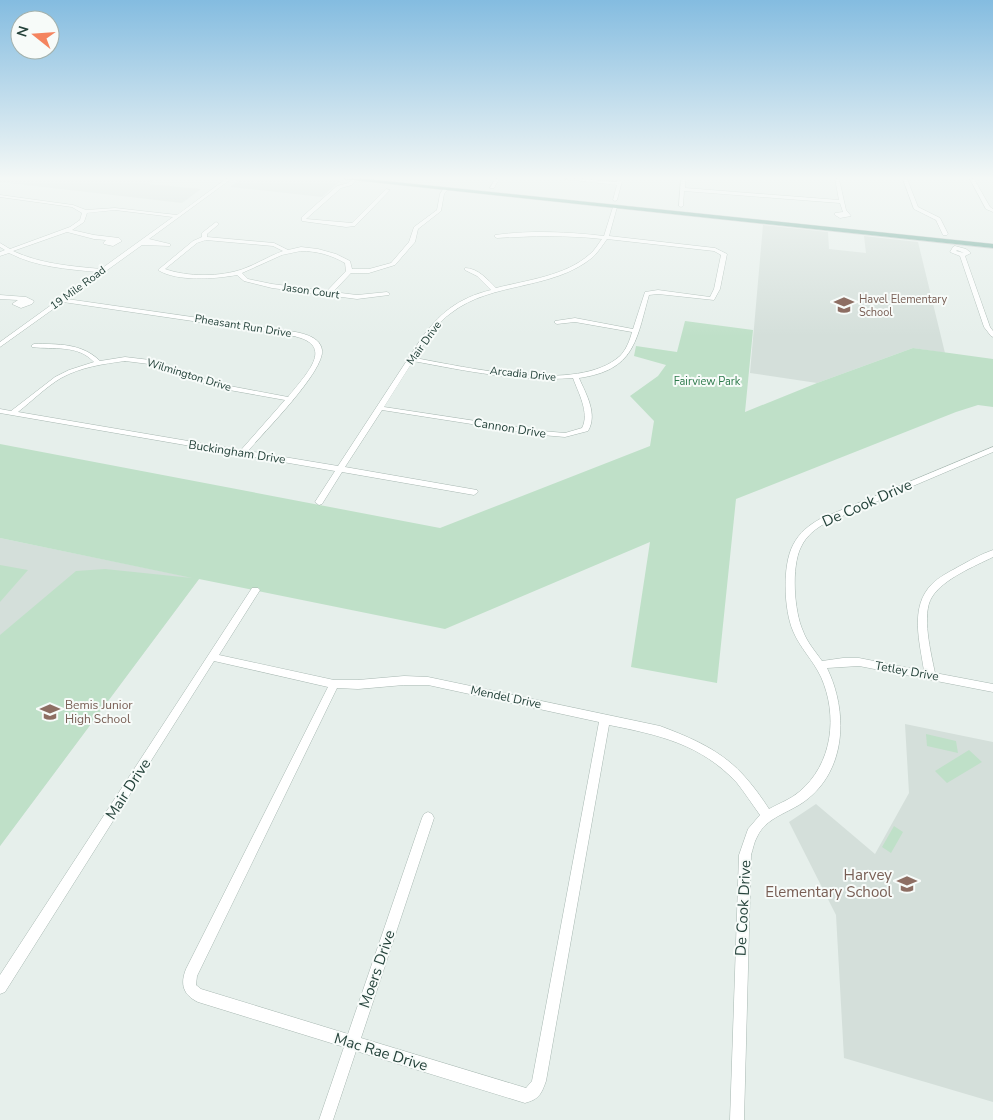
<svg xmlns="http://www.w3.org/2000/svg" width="993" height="1120" font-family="'Nunito Sans',sans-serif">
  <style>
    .built { fill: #d4dfda }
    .green { fill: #bfe0c8 }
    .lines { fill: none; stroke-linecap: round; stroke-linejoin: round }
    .minor-casing { stroke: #a8b8b2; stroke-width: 1 }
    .major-casing { stroke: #c2cac8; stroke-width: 1 }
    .minor { fill: #fff; fill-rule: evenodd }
    .major { fill: #6aa596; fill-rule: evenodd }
    .labels { text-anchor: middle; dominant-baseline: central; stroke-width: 4; stroke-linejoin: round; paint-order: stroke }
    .far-street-label { font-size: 11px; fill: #24423a; stroke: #f7fbf9 }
    .far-education-label { font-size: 11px; fill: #785e54; stroke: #f7fbf9; text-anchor: start }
    .far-park-label { font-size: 11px; fill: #2d7a4b; stroke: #f7fbf9 }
    .street-label { font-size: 12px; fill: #24423a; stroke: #f7fbf9 }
    .education-label { font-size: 12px; fill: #785e54; stroke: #f7fbf9; text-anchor: start }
    .near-street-label { font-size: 15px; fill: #24423a; stroke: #f7fbf9 }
    .near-education-label { font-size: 15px; fill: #785e54; stroke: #f7fbf9; text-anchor: end }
  </style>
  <rect width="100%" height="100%" fill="#e6efeb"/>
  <path class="built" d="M0,179H155L149,184L201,189L182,203L0,182Z
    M241,179H322L340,181L322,197L230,187Z
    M763,225L828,232L829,249L866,253L864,236L918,242L945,353L913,348L817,383L750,373Z
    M0,538L199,579L0,846Z
    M905,724L993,742V1102L844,1058L836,915L789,822L816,804L875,854L909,793Z"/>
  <path class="green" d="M685,321L753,330L745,412L817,383L913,348L993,359V407L978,405L956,412L736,499L717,683L631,667L650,542L445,629L199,579L0,846V635L76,571L105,569L192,578L0,538V444L440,528L650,446L654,421L630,396L658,376L666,365L634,356L636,346L677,352Z
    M0,565L28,570L0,602Z
    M926,734L956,741L958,753L927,746Z
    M969,750L982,762L947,783L935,771Z
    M894,826L903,832L891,853L882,847Z"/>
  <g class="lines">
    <defs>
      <path id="minor" d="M226,179H231L149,239L170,244V246L142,245L67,299L283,330C295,332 320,334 322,350C325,371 263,433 248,451L338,466L419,342C438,314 458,298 491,290L477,276L465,270V268C478,268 488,280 496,288C527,280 566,276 590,254C595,250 598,244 602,239C567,235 532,236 497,238L495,237V235C531,230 569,232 604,236L613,207L615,206L617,207L609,236L715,248L727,254L720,289L714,300L658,294L649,295C636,341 635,370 579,378C586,394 598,414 588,431L565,437L542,435L382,410L345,467L477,490L478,492L474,495L342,472L322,504L319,505L315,502L335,471L0,413V409L11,411L55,377L69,370L94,362C77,344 54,350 32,347V345L34,344C57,344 82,343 100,361L125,357L150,360L219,384L288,397C308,372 338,343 288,335L63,302L0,347V342L97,272C66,269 36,267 9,253L0,256V252L5,250L0,247V243L10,249L70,227L80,220L82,213L72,207L0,197V195L73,205L86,210L115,208L177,215ZM115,210L173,217L101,269C70,266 41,264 13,251L67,232L94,239L106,240L103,243L104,244L113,246L122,241L119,238L94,235L72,230L84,222L87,213ZM607,239L714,251L721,255L714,289L710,297L658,290L645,292L633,329L575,318L555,321V323L557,324L575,322L632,332C630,340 626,350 620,356C578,394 466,367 415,358C425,342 435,324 451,313C492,281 552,291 593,257C598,252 603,245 607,239ZM125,361L149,364L218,388L285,400L241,450L18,412C32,401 46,387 61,378C81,367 103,364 125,361ZM413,361C466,371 519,382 573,378C578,392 590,413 582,428L565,433L542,431L384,407Z
        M352,179L356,180L352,185L341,188L306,219L352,223L386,189L390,190L355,226L346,227L302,221V217L337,186L348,183Z
        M495,179H499L494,188H490Z
        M564,179H583L617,182L618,180L622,181L617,200L615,201L613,200L617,185Z
        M681,179H685V188L839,200L835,179H839L846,210L851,216L840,218L835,215V213L843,212L840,203L684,191L683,206L681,207L679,206Z
        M903,179H907L918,207L940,218L948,234L947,235H943L936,220L914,209Z
        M970,179H974L990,207L993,209V212L986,209Z
        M444,188L448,189L444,194L441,211L418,229L415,242L395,265L369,273H351L333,292L357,295L387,292L390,294L389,295L357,299L272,288L244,281L237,275C215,279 177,282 158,270L193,241L202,237V233L216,222L219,224L207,234V237L274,243L288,250L301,247L318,249L336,254L350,261L352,269H369L391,263L409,242L414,227L437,210L440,194ZM206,240L273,246L283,251C269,256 257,264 243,269C220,277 188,277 165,269L197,243ZM301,251C317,251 331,255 345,263L346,271L327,291L272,284L248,279L242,273L282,255Z
        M955,246L966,249L971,253L965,256L990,327L993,331V337L991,336L984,327L960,256L950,252L953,247ZM957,250L964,253L956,251Z
        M0,295L26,297L34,301L32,304L21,308L12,304L18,300L0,299Z
        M993,447V452L826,523C816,528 806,536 801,547C791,567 794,611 803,631C807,642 815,651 822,661L843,658H859L924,671C920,643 909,607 932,584C939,577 949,572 958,567C969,561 981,554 993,550V557C975,566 943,579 932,597C921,614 931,653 935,673L993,684V692L859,666L827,668C848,711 847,770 805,801C789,813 766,817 757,837C754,842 753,849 751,855L744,1120H730L739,855L748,829L760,815C752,804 745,793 737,783C701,744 659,735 609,725L546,1081C541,1095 539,1099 525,1103L356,1051L333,1120H319L344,1047L198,1002C183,995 180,984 186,969L328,687L214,661L5,992L0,994V975L252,588H258L260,590L219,655L334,680H358L404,676L428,677L660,726C692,738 723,751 746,778C754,787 762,798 769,809C780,803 791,799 799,792C833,764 838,715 821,677C813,660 800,648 793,631C784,610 782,566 793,545C799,533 809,525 820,519ZM404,685H428L599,722L532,1081L526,1088L361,1038L434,818L432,814L428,812L424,814L422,818L348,1034L201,989L196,985L197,976L337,688L358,689Z"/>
      <path id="major" d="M344,179H366L993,244V248Z"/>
    </defs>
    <use href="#minor" class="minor-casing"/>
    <use href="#major" class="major-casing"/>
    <use href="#minor" class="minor"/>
    <use href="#major" class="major"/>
  </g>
  <linearGradient id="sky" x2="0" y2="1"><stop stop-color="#84bce0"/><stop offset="0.53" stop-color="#f4f8f6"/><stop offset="1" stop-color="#f4f8f6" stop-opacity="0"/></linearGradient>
  <rect width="993" height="336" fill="url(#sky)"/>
  <defs>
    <symbol id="school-bare" viewBox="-9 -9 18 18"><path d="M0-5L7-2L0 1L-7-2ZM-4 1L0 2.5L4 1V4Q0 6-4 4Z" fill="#8d6e63" stroke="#f7fbf9" stroke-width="2.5" paint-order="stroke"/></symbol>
  </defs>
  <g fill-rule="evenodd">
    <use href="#school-bare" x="830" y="291" width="28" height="28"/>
    <use href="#school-bare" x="36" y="698" width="28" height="28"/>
    <use href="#school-bare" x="893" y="870" width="28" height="28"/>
  </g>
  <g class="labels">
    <g class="far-street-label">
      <text transform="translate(78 288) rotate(-36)">19 Mile Road</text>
      <text transform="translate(311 291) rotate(8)">Jason Court</text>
      <text transform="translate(243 326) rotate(9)">Pheasant Run Drive</text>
      <text transform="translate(424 343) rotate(-54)">Mair Drive</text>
      <text transform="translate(523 374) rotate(6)">Arcadia Drive</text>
      <text transform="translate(189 375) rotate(17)">Wilmington Drive</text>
    </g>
    <g class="far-education-label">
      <text x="859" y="299">Havel Elementary<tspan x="859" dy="13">School</tspan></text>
    </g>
    <g class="far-park-label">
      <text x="707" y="381">Fairview Park</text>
    </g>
    <g class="street-label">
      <text transform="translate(510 428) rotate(9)">Cannon Drive</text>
      <text transform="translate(237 452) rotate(9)">Buckingham Drive</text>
      <text transform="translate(907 671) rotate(10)">Tetley Drive</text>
      <text transform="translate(506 697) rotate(12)">Mendel Drive</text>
    </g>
    <g class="education-label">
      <text x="65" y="705">Bemis Junior<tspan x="65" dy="14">High School</tspan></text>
    </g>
    <g class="near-street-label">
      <text transform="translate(867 503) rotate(-24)">De Cook Drive</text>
      <text transform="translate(128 789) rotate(-57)">Mair Drive</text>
      <text transform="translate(743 908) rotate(-87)">De Cook Drive</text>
      <text transform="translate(377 969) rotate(-71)">Moers Drive</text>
      <text transform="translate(381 1052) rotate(17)">Mac Rae Drive</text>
    </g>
    <g class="near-education-label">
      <text x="892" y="875">Harvey<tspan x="892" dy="17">Elementary School</tspan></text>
    </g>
  </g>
  <g transform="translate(35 35) rotate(287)"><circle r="24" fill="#f7fbf9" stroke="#a3b1ad"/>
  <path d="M0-4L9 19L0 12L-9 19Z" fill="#f4845f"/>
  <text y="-8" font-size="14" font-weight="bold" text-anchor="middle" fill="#24423a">N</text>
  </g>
</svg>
